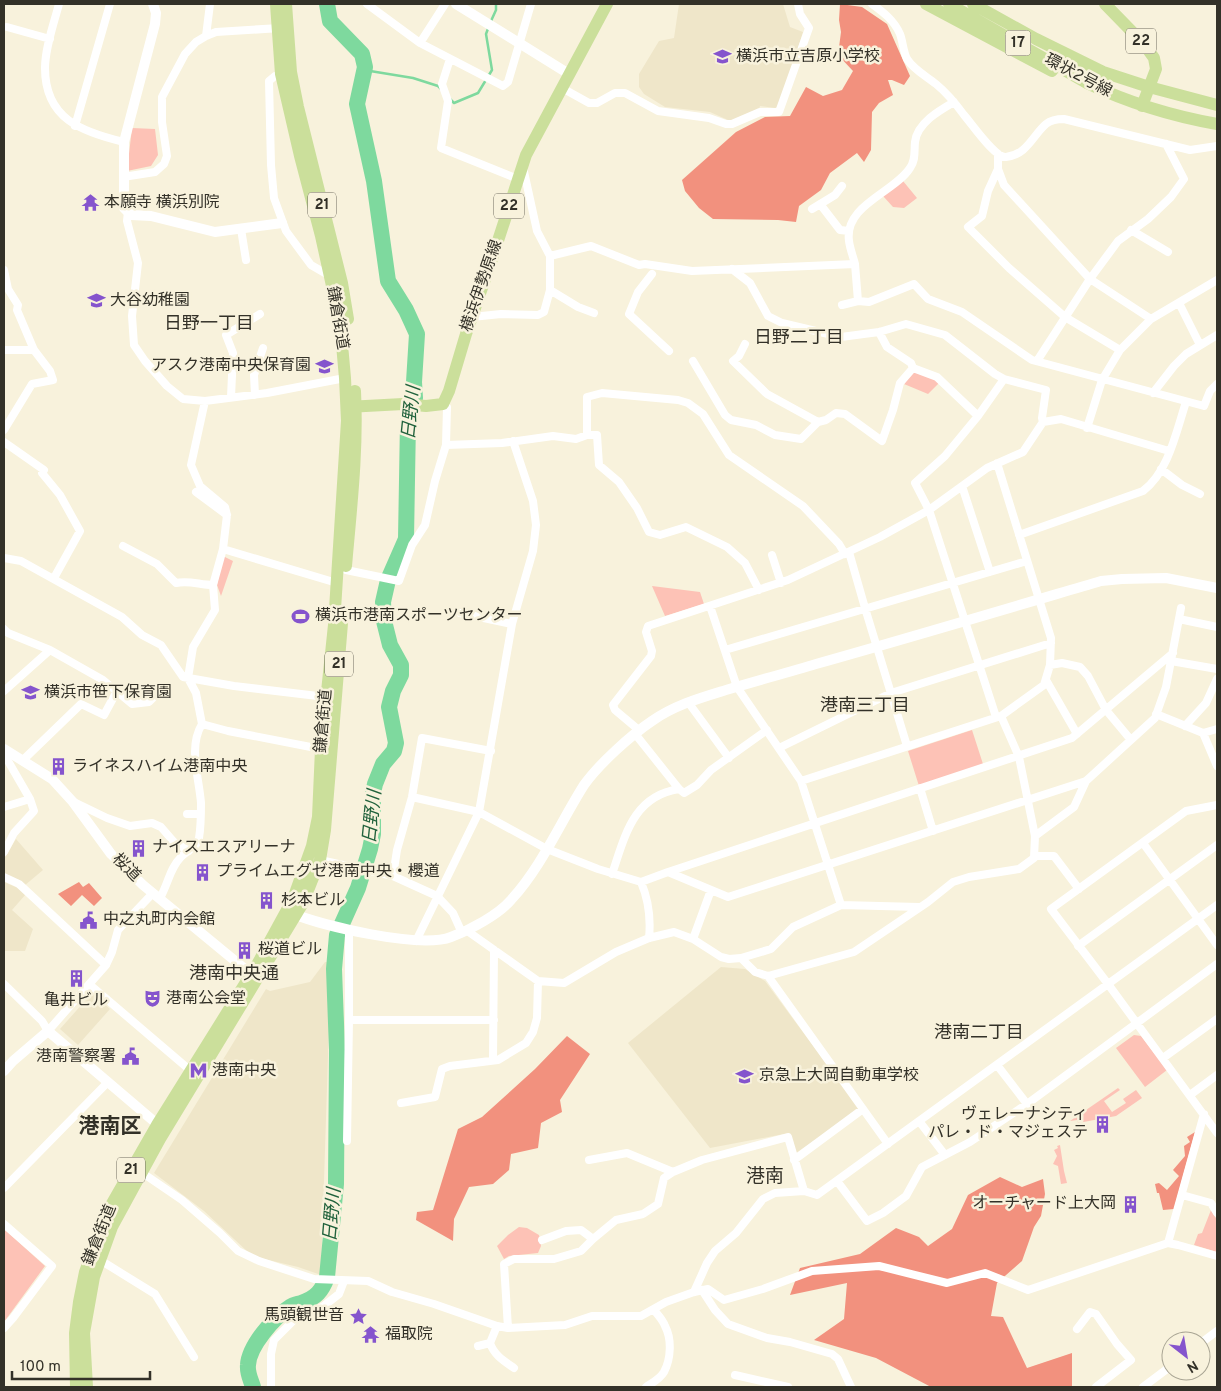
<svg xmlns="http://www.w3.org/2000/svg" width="1221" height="1391" font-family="Overpass,'Noto Sans JP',sans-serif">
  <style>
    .built { fill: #efe6c9 }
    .green { fill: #fdc2b6 }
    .forest { fill: #f2917e }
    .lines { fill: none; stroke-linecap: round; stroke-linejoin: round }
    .stream { stroke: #7ed99e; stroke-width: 2.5 }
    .river { stroke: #7ed99e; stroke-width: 16 }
    .minor { stroke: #fff; stroke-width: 8 }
    .tertiary { stroke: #fff; stroke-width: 10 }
    .primary { stroke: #cbdf9b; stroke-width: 12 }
    .labels { text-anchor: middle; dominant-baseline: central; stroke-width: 5; stroke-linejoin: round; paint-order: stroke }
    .shield { fill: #f8f2dc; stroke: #6e6b5e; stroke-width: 1 }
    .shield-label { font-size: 15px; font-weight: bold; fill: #333128 }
    .poi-label { font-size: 16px; fill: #333128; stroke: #f8f2dc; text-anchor: start }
    .street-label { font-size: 16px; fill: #333128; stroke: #f8f2dc }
    .neighbourhood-label { font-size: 18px; fill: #333128; stroke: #f8f2dc }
    .water-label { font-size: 18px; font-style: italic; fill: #21623c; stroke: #f8f2dc }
    .quarter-label { font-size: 19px; fill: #333128; stroke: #f8f2dc }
    .district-label { font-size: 21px; font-weight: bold; fill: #333128; stroke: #f8f2dc }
  </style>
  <rect width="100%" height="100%" fill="#f8f2dc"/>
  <path class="built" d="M679,4H783L790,27L803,32L780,106L775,108L760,106L759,109L734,120H728L710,112L665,107L644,94L639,87V74L659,41L674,38Z
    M16,839L43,870L24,886L4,874V859Z
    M4,882L18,888L26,894L12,910L33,929L25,951H4Z
    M325,962H331L321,1275L298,1267L260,1258L249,1253L204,1211L154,1173L266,989L270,991L310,982Z
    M721,967L745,969L765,981L860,1109L796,1153L789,1133L710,1148L628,1043Z
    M92,993L110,1009L78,1045L60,1029Z"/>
  <path class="green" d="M132,128L155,129L158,155L151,166L127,171Z
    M903,181L917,198L904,208L893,207L883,196Z
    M913,371L935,379L939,383L928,394L904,384Z
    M223,556L233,561L221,596L217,585Z
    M652,586L700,592L704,604L665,616Z
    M972,730L983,764L919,786L908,751Z
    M1134,1035L1141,1036L1167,1070L1145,1087L1116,1048Z
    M1118,1088L1120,1090L1104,1101L1112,1112L1126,1103L1123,1099L1136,1090L1142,1098L1116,1116L1078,1123L1077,1120L1070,1121Z
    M1060,1145L1064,1171L1067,1183L1061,1184L1058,1166L1053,1164L1057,1156L1054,1150L1058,1148L1057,1146Z
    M1211,1210L1217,1220V1252L1194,1245L1198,1234L1202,1233Z
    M519,1227L527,1228L539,1235L541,1246L538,1253L509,1256L504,1259L497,1246L508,1235Z
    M4,1229L45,1266L4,1322Z"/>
  <path class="forest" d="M840,4L862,7L887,24L910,76L904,85L892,80H888L893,95L879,103L872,112L871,150L864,162L857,153L830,173L821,190L799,206L796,222L778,220L713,219L699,208L685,191L682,180L736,132L765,117L790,116L806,87L823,96L842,90L853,71L838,55L841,32L839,20Z
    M79,882L83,887L89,883L102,898L94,906L82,895L71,906L58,894Z
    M567,1036L590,1054L560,1100L562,1112L541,1123L538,1148L511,1154L509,1170L493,1184L469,1187L454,1219L453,1241L416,1220L417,1212L433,1210L458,1129L482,1117L535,1069Z
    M1195,1132L1174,1209L1163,1210L1159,1193H1157L1155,1184L1159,1183L1167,1190L1179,1176L1173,1170L1185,1156L1184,1146L1190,1142L1187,1137Z
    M1000,1177L1022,1187L1043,1179L1045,1194L1041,1216L1034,1227L1022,1261L997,1283L991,1316L1003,1317L1027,1368L1072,1353V1387H931L876,1358L814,1340L844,1319L847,1283L790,1295L800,1268L860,1254L896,1228L919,1237L928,1246L952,1229L968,1195Z"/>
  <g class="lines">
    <path class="stream" d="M491,21L496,10V4
      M364,70L413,78L438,86L441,89
      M449,98L454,103L478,93L492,70L486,34L489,26"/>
    <path class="river" d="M253,1387C251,1380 247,1373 248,1365C249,1346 274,1317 290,1307C293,1305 298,1304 301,1303C316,1298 322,1291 327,1277L336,1184L337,1050L334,969L337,935L358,888L370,849L373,834V793L375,784L383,764L394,751L396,743L389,707L393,691L401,675V665L390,645L384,621L383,602L388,580L406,539L408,421L415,398L414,382L417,334L406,310L388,281L374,181L357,104L365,67L362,54L330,21L327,4"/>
    <path class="minor" d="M59,4C54,23 45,48 45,68C45,119 82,132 124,142
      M367,4L420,43
      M445,4L420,43L503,86L508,82L531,4
      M872,4C883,12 894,20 900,34C903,42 903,51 907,59C914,70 926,76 936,84C947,93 956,104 964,115C972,124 995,158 1006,157C1027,155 1033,135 1046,124C1051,120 1058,119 1064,119L1190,150L1217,146
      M7,27L50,39
      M206,36L210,4
      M450,59L442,84L448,101L441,148L518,179
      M284,73L275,76L269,81L271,165L274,198L286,231L311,265L330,276
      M562,88L589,103H597L615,93H625L658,111L709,118L726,124H732L760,112H779L809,28L800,14L798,4
      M75,126L110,4
      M998,154V169L1004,185L1090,279L1151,319
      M998,169L988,191L982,216L968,227L1009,268L1065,317L1120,350
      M123,177L155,172L164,164L167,156L162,122V97L185,54L196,42L206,36L216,32L280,28
      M820,204L840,230L849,231
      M812,209L835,195L842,186
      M128,212L127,221L138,263L132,316L134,345L145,361L167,386L183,399L205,401L267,393L345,378
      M241,229L246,260
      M1131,230L1168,252
      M550,256L591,246L639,265L645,264L692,271L855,264L858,301
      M855,264C853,256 850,249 849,241C844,205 894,193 910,168C916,160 914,151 915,142C917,123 940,110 954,102
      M732,269L750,283L768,316L782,323L841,337L879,332L906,324L945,335L995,374L1004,379L1046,390L1042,418L1043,422
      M4,270L8,289L18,305L17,310L34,350L50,371L53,380L32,384L4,430
      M652,274L638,292L629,314L669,351
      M550,290L578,307L594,313
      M1179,303L1200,345
      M842,305L858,301L869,302L914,284L928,299L962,312L1032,360L1204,406L1210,391L1217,384
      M472,317L501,314L538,315L544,312L550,290V256L537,231L523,167
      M745,344L739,356L733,361L767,394L818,422
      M4,350H34
      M693,361L725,415L731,420L756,425L775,435L801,439L818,422L826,420L836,413L845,414L882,441L893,410L900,383L913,368L911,363L887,347L879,332
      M1037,361L1090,279L1118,241L1148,219L1171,197L1184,179L1166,144
      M913,368L937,377L978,416
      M1153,393L1174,366L1186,354L1217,335
      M255,395L254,375L263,348
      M231,397L233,353L226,335L260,314
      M1087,428L1102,380L1120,350L1151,319L1217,280
      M587,435V397L602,393L678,400L688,403L703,414L729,455L803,506L839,544L845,554
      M4,442L44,470L42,473L60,495L80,531L54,578
      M446,445L502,443L553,436L576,439L587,435H597L599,465L619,482L637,508L649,532L660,535L686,527L727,547L745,563L759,590
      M1161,469L1182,485L1200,494
      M962,486L990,572
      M196,492L227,515
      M1019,535L1143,491C1169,471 1176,432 1186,402
      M123,546L157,564L176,583C189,580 200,585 213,585
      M223,549L337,583
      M849,552L865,608L907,746
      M772,555L781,583
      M4,558L21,561L122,617L142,635L161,645L183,677L234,686L326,697
      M346,570L399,581L412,545L425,525L435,481L446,445L447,407L443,404
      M710,606L737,687L801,781L841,905
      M460,613L512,624
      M1179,619L1217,627
      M4,629L8,633L50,650L103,680L132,704L149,702L153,698L157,686
      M725,650L1027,561
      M1171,661L1217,669
      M1050,665L1062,663L1080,667L1088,676L1106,710L1131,740
      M1046,680L1077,734
      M4,691L50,650
      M688,702L729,758
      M1156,714L1203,733L1217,766
      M996,717L929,510L915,483L945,456L978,416L1004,379
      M202,724L228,731L321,749
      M1185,726L1206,703L1217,679
      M640,731L615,710L613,705L651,656L652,651L646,632L648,626L788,580L880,537L929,510L987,468L1023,452L1043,422L1061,419L1169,451
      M1203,733L1217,729
      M636,735L679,789L684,793L697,785L711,770L767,730
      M779,748L891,693L1051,643
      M4,754L30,799L34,811L14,833L4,852
      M22,761L81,704L104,715L117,691
      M801,781L1001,716L1044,685L1050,665L1051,638L997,463
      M920,788L933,831
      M412,797L479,812L547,849L598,869L641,882L668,872L728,897L1086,781L1155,718L1166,687L1181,608
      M74,802L107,818L130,826L152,823L161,827L174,842L189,851
      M1217,805L1186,811L1051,909L1108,984L1217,1133
      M4,807L30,799
      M187,814H200
      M1035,836L1074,807L1086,781
      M1143,843L1217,945
      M1034,856H1054L1079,889
      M320,860L393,876L437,896L453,913L462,933
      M668,872L1072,738L1173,653
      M612,874C625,836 633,796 679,789
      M393,876L397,850L412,797L422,738L491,751
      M4,877L19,884L106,965
      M641,882C649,901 651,918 649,938
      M711,890L693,939L721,957L729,959L741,958L755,972L768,976L854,952L928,902L953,882L969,877L1019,869L1034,858L1035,836L1019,757L1001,716
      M160,898C168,884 170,868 181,857C187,850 197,848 199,838C201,827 201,813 201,803C199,777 188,747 202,724L196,693L188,678L193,647L215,610L213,585L223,549L227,515L225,507L200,486L191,465L205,401
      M466,930L538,981L564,983L616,952L649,938L674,932L693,939
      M416,941L479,812L512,624L533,551L536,525L533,501L513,441
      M1078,946L1217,845
      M741,958L771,949L793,927L841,905L919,907
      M768,976L888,1144
      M4,984L42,1021L48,1031L106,965L112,952L118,930L153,893
      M89,984L191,1071
      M349,1020H494
      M1163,1058L1217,1019
      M493,1060L494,950
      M997,1065L1027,1104
      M1190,1095L1217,1075
      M401,1103L435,1097L442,1069L450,1066L498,1060L526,1043L533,1032L537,1018L538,981
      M919,1121L945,1155
      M347,1141L349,1020V930
      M794,1160L863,1109
      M141,1172L182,1200L220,1233L238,1251L259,1261L314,1279L368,1281L392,1292L434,1304L497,1326L508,1328L565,1325L592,1316H641L666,1302L694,1292L708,1289L724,1300L763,1289L812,1271L879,1266L947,1283L985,1273L1028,1290L1168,1243L1178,1245L1217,1256
      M673,1172L702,1160L788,1137L804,1191
      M837,1181L867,1221L883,1213L906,1196L922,1167L970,1142L1027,1104L1217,964
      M4,1188L108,1082
      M1182,1195L1211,1203L1217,1213
      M4,1224L52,1266L13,1318L4,1328
      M542,1240L566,1231L581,1230L593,1239
      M1168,1243L1204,1114
      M100,1260L155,1294L194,1357
      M702,1290L715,1310L728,1324L767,1338L790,1342L832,1354L838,1359L851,1387
      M694,1292L707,1263L715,1251L736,1233L763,1199L775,1193L804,1191L817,1195L1217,905
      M508,1328L504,1264L514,1259H554L581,1251L593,1239L616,1220L643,1214L658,1204L664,1178L673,1172L627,1153L589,1160
      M1077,1329L1090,1312L1096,1314L1117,1344L1131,1360L1096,1387
      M490,1343C494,1355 504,1361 514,1368
      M1201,1343L1217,1331
      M478,1346L490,1343L497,1326
      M735,1375L788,1387
      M271,1387V1354L274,1340L297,1317L319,1309L325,1305L339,1294L344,1281
      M646,1387C652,1383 660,1379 664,1372C671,1359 672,1339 665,1326C663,1320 658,1315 654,1310
      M1143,1387L1171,1366"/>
    <path class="tertiary" d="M153,4L156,13L155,24L124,142V208L131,215L151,216L215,232L282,223
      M456,4L569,74
      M4,749L52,779L73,802L111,854L143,885L257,979
      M291,913C323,926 420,949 451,937C470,930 498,915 511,900C542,866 560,823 584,785C599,764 631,735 652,721C675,705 700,698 726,690C756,681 786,673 816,664C912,637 1006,609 1101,581L1122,579L1166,578L1217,588
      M4,1071L13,1061L48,1031L163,1129"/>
    <path class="primary" d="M286,4L291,72L298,107L342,283L348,319
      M926,4L1052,71
      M949,4L1087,83C1129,103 1172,116 1217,124
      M973,4L1036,39L1103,72L1149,87L1217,105
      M1105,4L1144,44L1154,58L1156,69L1142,106
      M347,407L403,404L426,406L443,404L449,391L466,334L493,256L526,155L607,4
      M346,566C351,508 358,450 355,391
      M76,1387L75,1333L79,1302L85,1272L106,1214L157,1125L258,963L293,899L312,846L318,817L321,749L334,625L347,421L345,378L340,322L321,236L300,156L281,74L276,4
      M87,1387L84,1333L94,1277L112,1227L160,1139L303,903L320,860L325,830L343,611"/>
  </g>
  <defs>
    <symbol id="school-bare" viewBox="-9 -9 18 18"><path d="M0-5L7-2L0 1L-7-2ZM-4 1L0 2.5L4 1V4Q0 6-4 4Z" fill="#8554cd" stroke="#f8f2dc" stroke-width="2.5" paint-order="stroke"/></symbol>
    <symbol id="temple-bare" viewBox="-9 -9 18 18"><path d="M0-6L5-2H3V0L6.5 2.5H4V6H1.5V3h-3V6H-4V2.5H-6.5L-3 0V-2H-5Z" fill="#8554cd" stroke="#f8f2dc" stroke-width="2.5" paint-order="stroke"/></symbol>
    <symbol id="stadium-bare" viewBox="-9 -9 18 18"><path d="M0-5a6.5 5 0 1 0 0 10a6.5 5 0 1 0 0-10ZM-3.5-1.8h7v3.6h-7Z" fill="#8554cd" stroke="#f8f2dc" stroke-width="2.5" paint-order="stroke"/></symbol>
    <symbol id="building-bare" viewBox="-9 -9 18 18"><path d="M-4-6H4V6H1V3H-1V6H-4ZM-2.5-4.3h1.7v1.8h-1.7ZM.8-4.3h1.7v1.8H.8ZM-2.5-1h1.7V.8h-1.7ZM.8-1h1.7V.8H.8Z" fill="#8554cd" stroke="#f8f2dc" stroke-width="2.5" paint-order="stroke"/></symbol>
    <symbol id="civic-bare" viewBox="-9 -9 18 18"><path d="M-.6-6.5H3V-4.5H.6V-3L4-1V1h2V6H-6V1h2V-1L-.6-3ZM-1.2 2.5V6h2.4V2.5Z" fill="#8554cd" stroke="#f8f2dc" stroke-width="2.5" paint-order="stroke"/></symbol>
    <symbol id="theatre-bare" viewBox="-9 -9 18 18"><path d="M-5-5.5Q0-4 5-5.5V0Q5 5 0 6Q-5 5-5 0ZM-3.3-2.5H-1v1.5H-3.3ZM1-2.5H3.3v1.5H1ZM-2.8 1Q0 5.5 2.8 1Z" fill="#8554cd" stroke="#f8f2dc" stroke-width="2.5" paint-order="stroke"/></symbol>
    <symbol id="metro-bare" viewBox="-9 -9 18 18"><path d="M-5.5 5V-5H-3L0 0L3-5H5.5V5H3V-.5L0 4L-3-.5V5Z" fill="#8554cd" stroke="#f8f2dc" stroke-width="2.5" paint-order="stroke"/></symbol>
    <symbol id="sight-bare" viewBox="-9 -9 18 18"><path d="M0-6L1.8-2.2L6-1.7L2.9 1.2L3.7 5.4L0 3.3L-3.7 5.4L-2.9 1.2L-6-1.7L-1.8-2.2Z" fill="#8554cd" stroke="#f8f2dc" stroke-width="2.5" paint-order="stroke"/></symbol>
  </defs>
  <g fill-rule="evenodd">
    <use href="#school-bare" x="710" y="44" width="25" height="25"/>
    <use href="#temple-bare" x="78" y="190" width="25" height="25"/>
    <use href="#school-bare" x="84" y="288" width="25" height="25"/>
    <use href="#school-bare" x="312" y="354" width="25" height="25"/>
    <use href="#stadium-bare" x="288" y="604" width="25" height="25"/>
    <use href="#school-bare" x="18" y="680" width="25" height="25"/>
    <use href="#building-bare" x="46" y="754" width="25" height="25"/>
    <use href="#building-bare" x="126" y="836" width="25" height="25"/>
    <use href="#building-bare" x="190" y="860" width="25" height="25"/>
    <use href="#building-bare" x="254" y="888" width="25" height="25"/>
    <use href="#civic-bare" x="76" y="908" width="25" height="25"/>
    <use href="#building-bare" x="232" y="938" width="25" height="25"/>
    <use href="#building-bare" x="64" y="966" width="25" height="25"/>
    <use href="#theatre-bare" x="140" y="986" width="25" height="25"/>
    <use href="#civic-bare" x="118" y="1044" width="25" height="25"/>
    <use href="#metro-bare" x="186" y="1058" width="25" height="25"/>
    <use href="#school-bare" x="732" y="1064" width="25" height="25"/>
    <use href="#building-bare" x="1090" y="1112" width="25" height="25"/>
    <use href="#building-bare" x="1118" y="1192" width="25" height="25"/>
    <use href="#sight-bare" x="346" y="1304" width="25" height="25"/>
    <use href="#temple-bare" x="358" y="1322" width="25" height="25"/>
  </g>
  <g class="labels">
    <g class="shield">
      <rect x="1126" y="28.5" width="30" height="25" rx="4"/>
      <rect x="1005.5" y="30.5" width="25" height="25" rx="4"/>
      <rect x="308" y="192.5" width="28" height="25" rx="4"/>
      <rect x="494" y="193.5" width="30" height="25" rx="4"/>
      <rect x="325" y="651.5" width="28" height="25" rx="4"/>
      <rect x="117" y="1157.5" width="28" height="25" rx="4"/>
    </g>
    <g class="shield-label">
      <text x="1141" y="41">22</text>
      <text x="1018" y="43">17</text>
      <text x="322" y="205">21</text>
      <text x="509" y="206">22</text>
      <text x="339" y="664">21</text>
      <text x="131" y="1170">21</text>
    </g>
    <g class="poi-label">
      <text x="736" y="57">横浜市立吉原小学校</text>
      <text x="104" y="203">本願寺 横浜別院</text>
      <text x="110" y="301">大谷幼稚園</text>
      <text x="311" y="366" text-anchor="end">アスク港南中央保育園</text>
      <text x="315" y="616">横浜市港南スポーツセンター</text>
      <text x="44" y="693">横浜市笹下保育園</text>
      <text x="72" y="767">ライネスハイム港南中央</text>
      <text x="152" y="848">ナイスエスアリーナ</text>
      <text x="216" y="872">プライムエグゼ港南中央・櫻道</text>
      <text x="281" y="901">杉本ビル</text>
      <text x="103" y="920">中之丸町内会館</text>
      <text x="258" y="950">桜道ビル</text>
      <text x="166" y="999">港南公会堂</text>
      <text x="76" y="1001" text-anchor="middle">亀井ビル</text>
      <text x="116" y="1057" text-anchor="end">港南警察署</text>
      <text x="212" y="1071">港南中央</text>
      <text x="759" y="1076">京急上大岡自動車学校</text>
      <text x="1088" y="1115" text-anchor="end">ヴェレーナシティ<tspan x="1088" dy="18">パレ・ド・マジェステ</tspan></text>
      <text x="1116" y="1204" text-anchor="end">オーチャード上大岡</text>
      <text x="344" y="1316" text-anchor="end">馬頭観世音</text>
      <text x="385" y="1335">福取院</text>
    </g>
    <g class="street-label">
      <text transform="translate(1078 76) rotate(28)">環状2号線</text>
      <text transform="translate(482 286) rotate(-71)">横浜伊勢原線</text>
      <text transform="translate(337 318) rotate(80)">鎌倉街道</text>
      <text transform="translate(324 721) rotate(-85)">鎌倉街道</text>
      <text transform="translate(126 868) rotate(45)">桜道</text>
      <text transform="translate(100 1235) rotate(-68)">鎌倉街道</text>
    </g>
    <g class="neighbourhood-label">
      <text x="209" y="324">日野一丁目</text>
      <text x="799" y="338">日野二丁目</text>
      <text x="865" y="706">港南三丁目</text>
      <text x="234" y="974">港南中央通</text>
      <text x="979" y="1033">港南二丁目</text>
    </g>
    <g class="water-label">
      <text transform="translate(412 413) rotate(-84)">日野川</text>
      <text transform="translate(373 817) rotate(-84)">日野川</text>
      <text transform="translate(333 1215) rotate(-85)">日野川</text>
    </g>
    <g class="quarter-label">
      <text x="765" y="1177">港南</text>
    </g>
    <g class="district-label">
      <text x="110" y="1127">港南区</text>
    </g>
  </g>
  <rect width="1221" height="1391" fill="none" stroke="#333128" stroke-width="10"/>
  <g transform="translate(1186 1356) rotate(149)"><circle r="24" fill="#f8f2dc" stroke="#a9a594"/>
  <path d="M0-4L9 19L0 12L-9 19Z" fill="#8554cd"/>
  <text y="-8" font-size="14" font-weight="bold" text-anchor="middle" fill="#333128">N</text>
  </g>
  <path d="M12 1371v8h138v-8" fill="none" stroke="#333128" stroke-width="2.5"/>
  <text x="20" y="1371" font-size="15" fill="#333128" stroke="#f8f2dc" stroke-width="4" paint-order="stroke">100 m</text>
</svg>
